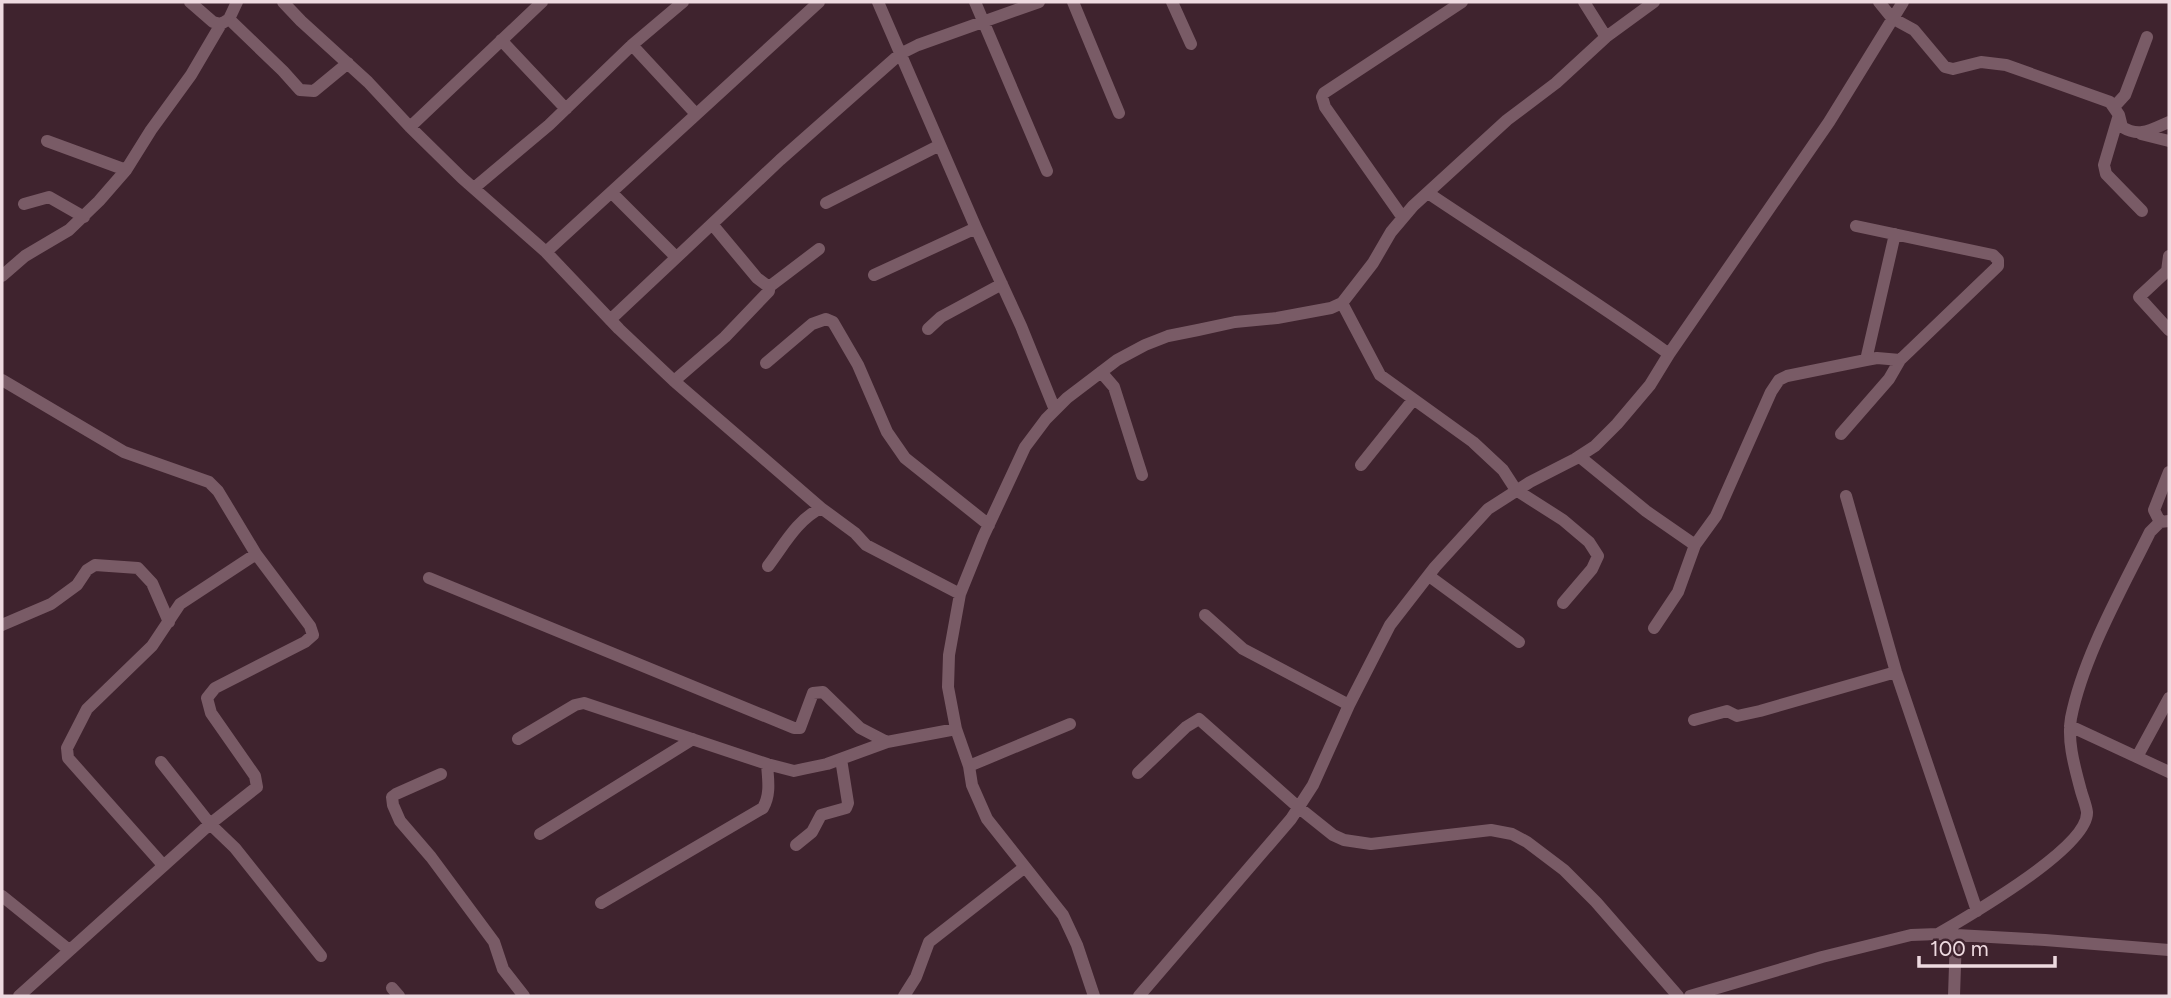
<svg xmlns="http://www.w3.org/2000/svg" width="2171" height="998" font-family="Figtree,sans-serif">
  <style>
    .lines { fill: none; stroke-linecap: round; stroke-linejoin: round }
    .minor { stroke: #795b66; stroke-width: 12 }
  </style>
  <rect width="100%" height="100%" fill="#3f232e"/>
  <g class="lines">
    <path class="minor" d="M190,2L213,22L221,24L229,19L237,2
      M283,2L301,21L368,82L410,127L462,178L546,252L619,329L674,381L821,508L855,533L866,545L960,594
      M878,2L976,228L1021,326L1055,410
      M975,2L1047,171
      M1073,2L1119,113
      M1172,2L1191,44
      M1584,2L1606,37
      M1879,2L1892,18L1914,30L1945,67L1953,69L1981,62L2006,65L2110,102L2119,115L2122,127C2140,138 2152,129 2169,122
      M229,19L283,71L300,90L314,91L348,63
      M501,40L566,109
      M632,45L696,114
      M2114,107L2125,95L2147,37
      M2118,118L2104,165L2106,174L2142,211
      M410,127L542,2
      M2141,134L2169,141
      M47,141L126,170
      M474,188L549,125L632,45L683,2
      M612,193L676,257
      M1428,193C1508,247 1591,297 1669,354
      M826,203L940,145
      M24,204L49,197L84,217
      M1403,218L1325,107L1322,97L1324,93L1462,2
      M546,252L819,2
      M2169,256L2167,271L2139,297L2169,330
      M874,275L976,228
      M2,276L25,256L69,230L99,201L126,170L151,130L191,75L221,24
      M769,287L819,249
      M1342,303L1380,375L1473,442L1503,470L1516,490L1563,520L1589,542L1598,556L1592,569L1563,603
      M610,320L780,160L900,54L918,45L1039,2
      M928,329L941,317L1002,284
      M1866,360L1895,234
      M766,363L812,324L826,319L833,322L858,365L887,432L905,458L989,525
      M1101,372L1114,387L1142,475
      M2,380L124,452L209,482L218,491L256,554L180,604L152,646L87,709L67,748L68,758L163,865
      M674,381L725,337L769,291V287L757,278L712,224
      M1841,434L1889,379L1900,360L1998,266V260L1993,255L1856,226
      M1580,457L1646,511L1695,545
      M1361,465L1413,400
      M1846,496L1896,672L1977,911
      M2160,522L2154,510L2169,472
      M768,566C784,545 797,520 821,508
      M1429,576L1519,642
      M429,578L794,728H800L813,693L823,692L860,728L887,742L956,729
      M1205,615L1243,649L1349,705
      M2,625L51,604L77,585L87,570L95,565L138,568L152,583L169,622
      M1654,628L1678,592L1695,545L1716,516L1771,392L1779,380L1787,376L1866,360L1877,358L1900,360
      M1694,720L1727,711L1737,716L1760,711L1896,672
      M2070,726L2169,772
      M518,739L575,705L584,703L767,764L794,771L803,769L827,764L887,742
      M2137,757L2169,698
      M161,762L210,824L235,848L321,956
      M969,766L1070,724
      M1138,773L1186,727L1199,719L1298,807L1333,835L1344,840L1371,844L1491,830L1512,834L1527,842L1564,870L1596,902L1678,996
      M441,774L396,794L392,797L393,805L400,821L431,857L494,942L503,969L524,996
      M540,834L693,739
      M796,845L812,832L821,815L846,808L848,803L841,759
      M2,896L69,950
      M601,903L763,808C771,794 768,779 767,764
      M1938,934C1967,917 2089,847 2087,812C2086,805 2083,798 2081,791C2075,768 2067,742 2071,718C2083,657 2122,589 2150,532L2160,522L2169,521
      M392,988L399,996
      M19,996L210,824L257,787L255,776L211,713L207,698L215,688L305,642L313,635L310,626L256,554
      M904,996L916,977L929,942L1025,867
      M1094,996L1077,945L1063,915L987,819L972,785L969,766L956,729L948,687L949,655L960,594L983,537L1025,447L1046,419L1067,398L1117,360L1145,345L1168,336L1198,330L1235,322L1277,318L1331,308L1342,303L1373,263L1391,232L1413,206L1507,120L1556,83L1606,37L1654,2
      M1139,996L1291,819L1313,785L1349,705L1390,625L1435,567L1488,509L1530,482L1575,459L1595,446L1617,424L1650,385L1669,354L1829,122L1903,2
      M1690,996L1822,957L1911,935L1938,934L2045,940L2169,950
      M1954,996L1956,935"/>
  </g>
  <rect width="2171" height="998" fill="none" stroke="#eedae0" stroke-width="7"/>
  <path d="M1919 956v10h136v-10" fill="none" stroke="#eedae0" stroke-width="3.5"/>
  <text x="1930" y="956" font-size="21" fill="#eedae0" stroke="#3f232e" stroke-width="5" paint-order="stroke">100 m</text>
</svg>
